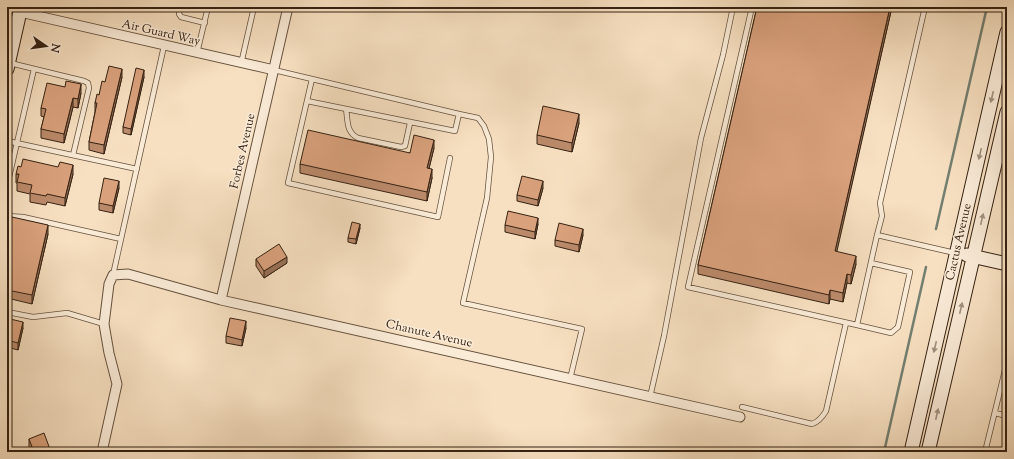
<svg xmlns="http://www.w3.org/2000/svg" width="1014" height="459" font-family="'Sorts Mill Goudy',serif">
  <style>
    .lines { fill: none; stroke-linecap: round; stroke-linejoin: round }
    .stream { stroke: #737f71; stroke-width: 2.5 }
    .lane-casing { stroke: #66523e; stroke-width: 6 }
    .street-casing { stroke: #66523e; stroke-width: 11 }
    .secondary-casing { stroke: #352213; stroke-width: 15 }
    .lane { stroke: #faebd7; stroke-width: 4.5 }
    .street { stroke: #faebd7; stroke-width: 9 }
    .secondary { stroke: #faebd7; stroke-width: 13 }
    .wall { fill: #bb8a6b; stroke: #352213 }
    .shaded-wall { fill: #987157; stroke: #352213 }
    .building { fill: #d9a17c; stroke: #352213 }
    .oneway { fill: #a1917f }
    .labels { text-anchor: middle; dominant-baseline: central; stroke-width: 3; stroke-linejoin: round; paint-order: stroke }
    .street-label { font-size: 12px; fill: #352213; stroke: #faebd7 }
  </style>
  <rect width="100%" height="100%" fill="#f7e0c1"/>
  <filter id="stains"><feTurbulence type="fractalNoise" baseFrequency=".005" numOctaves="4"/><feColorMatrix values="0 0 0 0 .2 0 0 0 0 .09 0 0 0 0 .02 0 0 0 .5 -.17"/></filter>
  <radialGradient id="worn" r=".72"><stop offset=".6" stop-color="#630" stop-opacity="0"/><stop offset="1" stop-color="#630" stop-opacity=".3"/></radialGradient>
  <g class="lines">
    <path class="stream" d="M7,24L11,7
      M936,229L987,7
      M884,452L926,267"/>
    <defs>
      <path id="lane" d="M180,7L179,14L181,17L205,23
        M243,7L254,9
        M752,7L688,287L857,325L877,235L955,253
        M197,53L208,7
        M10,63L84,81L88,83L89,88L73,155
        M241,64L254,7
        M274,70L312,79L288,183L438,217L450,158
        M307,101L455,131L459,114L312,79
        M346,109C348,121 346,132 358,138L401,147L405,146L410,123
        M459,114L478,118L484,126L489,139L491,157L487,198L463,303L582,329L570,379
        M7,141L137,169
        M7,186L34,69
        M7,216L23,217L121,239L113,275
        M877,235L882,216L880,203L925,7
        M121,239L164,46
        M7,312L33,317L67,313L104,324
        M857,325L891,333L898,327L910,272L871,263
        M650,397L664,336L701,138L723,55L733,7
        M742,407L812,424C818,422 823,416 826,411L846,323
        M995,413L1007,416
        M985,452L1007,362"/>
      <path id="street" d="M20,12L274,70
        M221,300L288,7
        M102,452L117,384L109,353L104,324L109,284L113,275L128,274L221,300L740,417"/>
      <path id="secondary" d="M7,69L21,7
        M967,255L1007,264
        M911,452L1007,32
        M928,452L1007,112"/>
    </defs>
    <use href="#lane" class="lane-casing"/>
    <use href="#street" class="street-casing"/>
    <use href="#secondary" class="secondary-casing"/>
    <use href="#lane" class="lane"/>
    <use href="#street" class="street"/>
    <use href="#secondary" class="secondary"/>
  </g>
  <path class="wall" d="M757,7H892L836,251L856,264L851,284L847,283L843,302L830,299L829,304L698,274V265Z
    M122,77L104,154L89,150V142L95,112V103L105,82Z
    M144,77L131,135L123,133V127Z
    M81,93L78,108L73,107L64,143L41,138V129L44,117L41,116V108Z
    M579,123L572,152L537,144V135Z
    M434,148L429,168L432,178L427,201L300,173V164L410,153Z
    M16,174H73L65,206L47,202L46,205L30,202V194L17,191V183H16Z
    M119,188L113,213L99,210V203Z
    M543,188L538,206L517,201V195Z
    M538,224L535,239L505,232V225Z
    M360,228L356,244L348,242V238Z
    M48,234L32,304L7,298V240Z
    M583,235L579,252L555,246V240Z
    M256,259L287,263L264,278L256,266Z
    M23,328L18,350L7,347V333Z
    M246,328L242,346L226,343V336Z
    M29,439L51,452H30L29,448Z"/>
  <path class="shaded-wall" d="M890,7H892L835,260V251Z
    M122,69V77L104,154V145Z
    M144,70V77L131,135V129Z
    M81,84V93L78,108V99Z
    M73,98V107L64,143V134Z
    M579,114V123L572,152V143Z
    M434,140V148L427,177V168Z
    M73,165V174L65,206V198Z
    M432,169V178L427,201V192Z
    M119,181V188L113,213V206Z
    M543,181V188L538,206V200Z
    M538,218V224L535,239V232Z
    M360,224V228L356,244V239Z
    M48,225V234L32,304V295Z
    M583,229V235L579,252V245Z
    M856,256V264L851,284V275Z
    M287,257V263L264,278V271Z
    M847,274V283L843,302V293Z
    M830,290V299L829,304V295Z
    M246,321V328L242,346V340Z
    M23,322V328L18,350V343Z"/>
  <path class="building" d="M757,7H890L835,251L856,256L851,275L847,274L843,293L830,290L829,295L698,265Z
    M109,66L122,69L104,145L89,142L97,103H95L97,94L99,95L102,81L105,82Z
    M136,68L144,70L131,129L123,127Z
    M66,81L81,84L78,99L73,98L64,134L41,129L46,109L41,108L47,83L65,87Z
    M543,106L579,114L572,143L537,135Z
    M308,130L410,153L414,135L434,140L427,168L432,169L427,192L300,164Z
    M23,159L58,167L60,162L73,165L65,198L47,194L46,196L30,193L32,185L17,182L19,174H16L18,166L21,167Z
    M522,176L543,181L538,200L517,195Z
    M104,178L119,181L113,206L99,203Z
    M508,211L538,218L535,232L505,225Z
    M12,217L48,225L32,295L7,290V240Z
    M352,222L360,224L356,239L348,238Z
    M559,223L583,229L579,245L555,240Z
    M279,244L287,257L264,271L256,259Z
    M230,318L246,321L242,340L226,336Z
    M10,319L23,322L18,343L7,340V333Z
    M44,433L51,452H34L29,439Z"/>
  <defs><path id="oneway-solid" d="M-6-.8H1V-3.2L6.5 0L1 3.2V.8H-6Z"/></defs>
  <g class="oneway">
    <use href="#oneway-solid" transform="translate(992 97) rotate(103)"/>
    <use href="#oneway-solid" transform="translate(980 154) rotate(103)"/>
    <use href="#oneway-solid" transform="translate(982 219) rotate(-77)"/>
    <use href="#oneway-solid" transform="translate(961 308) rotate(-77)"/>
    <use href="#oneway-solid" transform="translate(935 347) rotate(103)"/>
    <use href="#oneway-solid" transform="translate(937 414) rotate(-77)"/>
  </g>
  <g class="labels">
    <g class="street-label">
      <text transform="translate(161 33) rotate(13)">Air Guard Way</text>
      <text transform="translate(243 151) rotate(-77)">Forbes Avenue</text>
      <text transform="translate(959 242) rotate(-77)">Cactus Avenue</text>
      <text transform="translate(429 334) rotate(13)">Chanute Avenue</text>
    </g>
  </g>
  <rect width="1014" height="459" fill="none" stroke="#f7e0c1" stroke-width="24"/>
  <rect x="8" y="8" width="998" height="443" fill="none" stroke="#352213" stroke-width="2"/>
  <rect x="12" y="12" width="990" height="435" fill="none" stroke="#352213"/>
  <g transform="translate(46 46) rotate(103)" stroke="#faebd7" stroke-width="3" paint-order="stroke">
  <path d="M0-3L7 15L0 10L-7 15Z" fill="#352213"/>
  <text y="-6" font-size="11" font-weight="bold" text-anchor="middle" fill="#352213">N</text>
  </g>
  <rect width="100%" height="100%" filter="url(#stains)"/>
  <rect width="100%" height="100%" fill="url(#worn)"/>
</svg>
